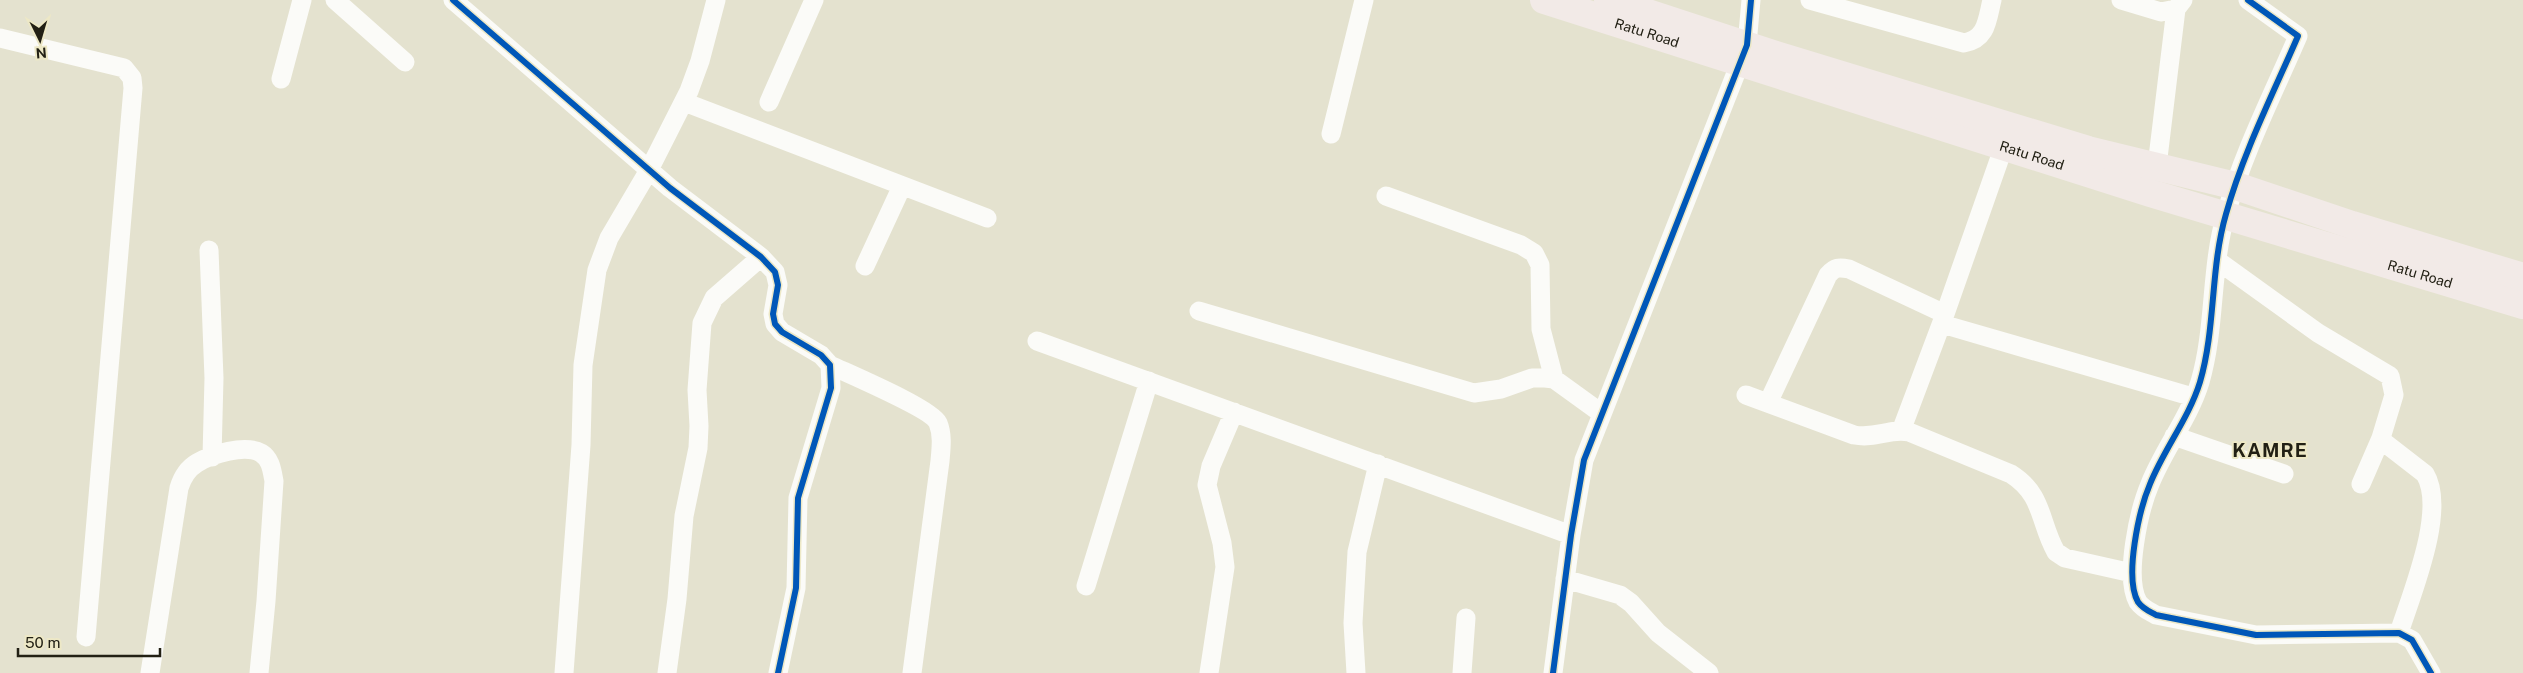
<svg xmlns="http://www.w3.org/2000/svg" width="2523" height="673" font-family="'Public Sans',sans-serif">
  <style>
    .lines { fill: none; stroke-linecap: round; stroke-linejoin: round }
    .street { stroke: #fbfbf8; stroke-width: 19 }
    .primary { stroke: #f2eae7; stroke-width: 28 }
    .cycleway-casing { stroke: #ede8c6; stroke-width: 9 }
    .cycleway { stroke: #0057b8; stroke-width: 6 }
    .labels { text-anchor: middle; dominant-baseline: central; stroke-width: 4; stroke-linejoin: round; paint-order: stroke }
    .street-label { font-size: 14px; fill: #222014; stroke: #ede8c6 }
    .district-label { font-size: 19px; font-weight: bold; letter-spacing: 1px; fill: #222014; stroke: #ede8c6 }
  </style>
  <rect width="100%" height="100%" fill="#e4e2cf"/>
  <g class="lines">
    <path class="street" d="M335,0L405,62
      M453,0L670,188L761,257L775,272L778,285L773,314L775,324L782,332L821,355L830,365L831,388L798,498L796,588L778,673
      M1810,0L1964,43C1987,39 1987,20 1992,0
      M2121,0L2161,12L2176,9L2183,0
      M2248,0L2298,36C2273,94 2243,153 2226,214C2210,269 2216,327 2200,382C2189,418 2164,449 2150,484C2139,510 2124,577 2138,602C2143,609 2149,611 2156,615L2256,635L2399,633L2412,640L2431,673
      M0,38L124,68L132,78L133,88L86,637
      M281,79L302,0
      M684,102L987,218
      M769,102L814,0
      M1331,134L1364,0
      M2157,166L2176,9
      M1386,196L1521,245L1534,253L1540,265L1541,329L1554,379
      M209,250L214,378L212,457
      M2218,261L2318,333L2390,376L2394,395L2381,438L2385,443L2425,474C2447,510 2411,595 2399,633
      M865,266L902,186
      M1199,311L1474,393L1501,389L1532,378H1545L1554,379L1601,413
      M1942,324L2193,397
      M1037,341L1571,535
      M830,365C849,374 932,409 938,423C943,435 941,449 940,461L912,673
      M1746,395L1854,435C1877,439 1889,428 1909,432L2011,474C2044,495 2039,522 2056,552L2065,558L2132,573
      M1768,403L1828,275C1835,267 1839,267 1849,269L1945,314
      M1901,431L1945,314L2004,146
      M2174,436L2284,474
      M2361,484L2381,438
      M1565,579L1620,595L1631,603L1658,633L1709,673
      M1086,586L1149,381
      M150,673L179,488C182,478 187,469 197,463C212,454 245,444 261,453C271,459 272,471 274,481L266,601L259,673
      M564,673L581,445L583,365L597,270L609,238L649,170L689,91L700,61L716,0
      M667,673L677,599L684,516L698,448L699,426L697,390L702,323L714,298L761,257
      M1209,673L1225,567L1222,543L1207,485L1211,466L1234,412
      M1356,673L1353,623L1357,552L1378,464
      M1462,673L1466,618
      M1553,673L1571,535L1584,460L1747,45L1751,0"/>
    <g class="primary">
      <path id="s1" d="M1544,0L2150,193L2523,305"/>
      <path d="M1608,0L1773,54L2088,150L2236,186L2352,225L2523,277"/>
    </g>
    <defs>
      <path id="cycleway" d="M453,0L670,188L761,257L775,272L778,285L773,314L775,324L782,332L821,355L830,365L831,388L798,498L796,588L778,673
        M2248,0L2298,36C2273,94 2243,153 2226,214C2210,269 2216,327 2200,382C2189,418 2164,449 2150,484C2139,510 2124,577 2138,602C2143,609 2149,611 2156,615L2256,635L2399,633L2412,640L2431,673
        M1553,673L1571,535L1584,460L1747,45L1751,0"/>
    </defs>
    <use href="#cycleway" class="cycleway-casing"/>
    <use href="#cycleway" class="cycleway"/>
  </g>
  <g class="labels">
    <g class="street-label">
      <text stroke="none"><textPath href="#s1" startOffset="108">Ratu Road</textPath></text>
      <text stroke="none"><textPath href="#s1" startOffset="512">Ratu Road</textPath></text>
      <text stroke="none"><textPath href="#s1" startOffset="918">Ratu Road</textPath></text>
    </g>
    <g class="district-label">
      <text x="2270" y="450">KAMRE</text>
    </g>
  </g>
  <g transform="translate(40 40) rotate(175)" stroke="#ede8c6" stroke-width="4" paint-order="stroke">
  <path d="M0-4L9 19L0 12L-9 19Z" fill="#222014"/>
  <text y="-8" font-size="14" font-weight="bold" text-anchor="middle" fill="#222014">N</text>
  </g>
  <path d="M18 648v8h142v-8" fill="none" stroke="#222014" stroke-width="2.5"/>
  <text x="25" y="648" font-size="15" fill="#222014" stroke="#ede8c6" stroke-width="4" paint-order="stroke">50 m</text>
</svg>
